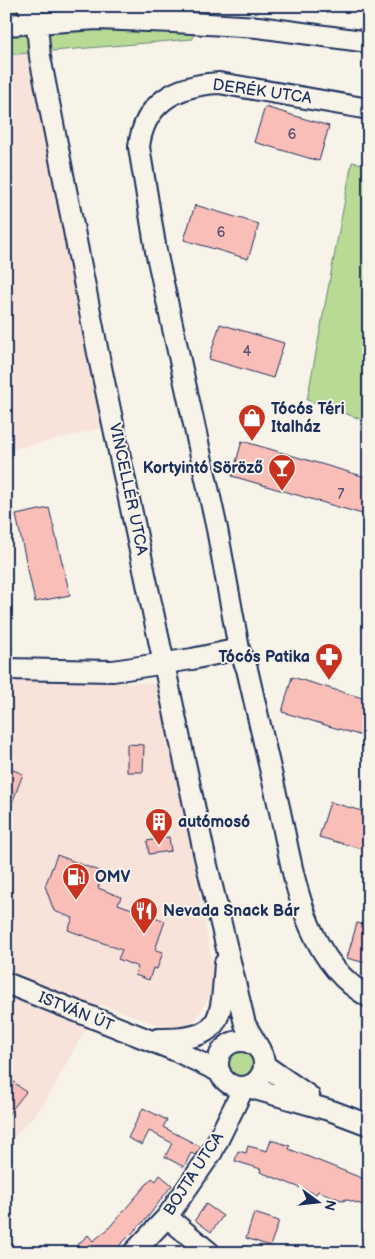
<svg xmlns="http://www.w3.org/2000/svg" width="375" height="1259" font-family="'Balsamiq Sans',sans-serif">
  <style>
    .built { fill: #f8e3da }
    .green { fill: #b8da95; stroke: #6a847a }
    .building { fill: #fabeb8; stroke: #1b2f5e }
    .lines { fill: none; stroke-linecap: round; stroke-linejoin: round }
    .minor-casing { stroke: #1b2f5e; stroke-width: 24 }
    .minor { stroke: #f7f3e8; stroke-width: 20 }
    .labels { text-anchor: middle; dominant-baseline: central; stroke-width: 4; stroke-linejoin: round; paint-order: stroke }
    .number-label { font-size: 14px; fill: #535374 }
    .street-label { font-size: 16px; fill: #1b2f5e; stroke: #f7f3e8 }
    .poi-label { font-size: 16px; font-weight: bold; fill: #1b2f5e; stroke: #f7f3e8; text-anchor: start }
  </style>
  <rect width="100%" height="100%" fill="#f7f3e8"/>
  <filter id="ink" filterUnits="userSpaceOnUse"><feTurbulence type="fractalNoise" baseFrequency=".02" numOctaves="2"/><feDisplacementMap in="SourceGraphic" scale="10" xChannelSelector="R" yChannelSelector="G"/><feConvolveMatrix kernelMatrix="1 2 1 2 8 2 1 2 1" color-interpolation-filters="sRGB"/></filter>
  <g filter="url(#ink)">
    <path class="built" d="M28,54L112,426L6,451V55Z
      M6,680L160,683L216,984L196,1020L175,1030L99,1004L44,1105L6,1145Z"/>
    <path class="green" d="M6,6H197L193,39L6,55Z
      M352,162L369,165V422L307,400Z
      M224 1064a16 16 0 1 1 32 0a16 16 0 1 1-32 0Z"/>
    <path class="building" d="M265,107L329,126L319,161L254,142Z
      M195,205L259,224L248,259L184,240Z
      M220,324L284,343L273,378L209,359Z
      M242,441L369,478V516L232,476Z
      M49,508L70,595L35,602L16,515Z
      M292,677L369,700V738L282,712Z
      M127,744L144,745L143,772H127Z
      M6,767L23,774L7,816H6Z
      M330,802L369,813V851L319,837Z
      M169,837L171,851L149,854L147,841Z
      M57,855L104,873L98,888L121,897L118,904L165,921L155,950L163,952L157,969L153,968L149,980L135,975L138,967L118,959L122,950L68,930L73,918L54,911L45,886Z
      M357,923L369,926V964L347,958Z
      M6,1076L26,1092L6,1117Z
      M143,1108L167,1120L163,1127L201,1147L195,1155L191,1153L184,1167L165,1157L172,1143L149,1131L142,1145L128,1138Z
      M271,1140L290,1146L289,1149L369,1181L363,1205L345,1199L344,1201L318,1191L316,1194L260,1172L261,1169L235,1161L238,1151L246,1153L248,1146L267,1151Z
      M160,1175L172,1185L147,1218L112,1253H69L88,1235L93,1241L107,1230L152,1178L156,1181Z
      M206,1204L223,1216L211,1232L195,1220Z
      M254,1213L279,1221L270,1246L246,1238Z"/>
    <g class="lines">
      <defs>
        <path id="minor" d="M28,6L37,25L40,57L98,353L205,857L245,1024L260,1050
          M6,25L97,19L174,22L258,27L369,42
          M369,109L219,83C177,85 144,102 139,147L156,251L217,529L239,649L247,669C258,715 268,761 279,807C294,874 303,960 369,997
          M6,669L113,671L192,659L239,649
          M6,983L174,1050L220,1072
          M158,1039C223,1040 221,1021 225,963
          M218 1064a23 23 0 1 1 46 0a23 23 0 1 1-46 0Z
          M264,1065L309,1096
          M248,1087L332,1111L369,1125
          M167,1217L210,1253
          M133,1253L167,1217L212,1152L244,1087"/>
      </defs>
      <use href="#minor" class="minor-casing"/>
      <use href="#minor" class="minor"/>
    </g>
  </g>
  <defs>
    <symbol id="shop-pin" viewBox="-11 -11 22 30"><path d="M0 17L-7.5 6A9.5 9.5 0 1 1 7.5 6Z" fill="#c8321e" stroke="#f7f3e8"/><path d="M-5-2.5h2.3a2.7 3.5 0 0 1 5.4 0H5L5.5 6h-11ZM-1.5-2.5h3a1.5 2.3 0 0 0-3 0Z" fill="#fff"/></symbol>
    <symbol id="bar-pin" viewBox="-11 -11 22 30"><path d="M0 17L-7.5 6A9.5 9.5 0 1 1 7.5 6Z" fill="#c8321e" stroke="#f7f3e8"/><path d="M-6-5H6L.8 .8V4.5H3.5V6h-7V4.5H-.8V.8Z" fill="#fff"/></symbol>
    <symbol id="pharmacy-pin" viewBox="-11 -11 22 30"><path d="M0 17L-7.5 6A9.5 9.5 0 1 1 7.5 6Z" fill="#c8321e" stroke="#f7f3e8"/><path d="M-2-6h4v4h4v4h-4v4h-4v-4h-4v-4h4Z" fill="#fff"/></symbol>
    <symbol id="building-pin" viewBox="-11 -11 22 30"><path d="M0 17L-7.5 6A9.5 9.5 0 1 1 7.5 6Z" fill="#c8321e" stroke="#f7f3e8"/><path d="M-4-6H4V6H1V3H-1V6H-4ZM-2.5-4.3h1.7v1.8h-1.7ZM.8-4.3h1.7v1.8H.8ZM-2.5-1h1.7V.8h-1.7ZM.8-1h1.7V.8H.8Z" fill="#fff"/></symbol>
    <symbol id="fuel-pin" viewBox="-11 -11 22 30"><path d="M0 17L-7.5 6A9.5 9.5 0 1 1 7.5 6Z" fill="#c8321e" stroke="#f7f3e8"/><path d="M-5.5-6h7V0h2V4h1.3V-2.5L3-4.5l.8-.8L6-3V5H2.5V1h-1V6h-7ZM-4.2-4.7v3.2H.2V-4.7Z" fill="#fff"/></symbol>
    <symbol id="restaurant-pin" viewBox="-11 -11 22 30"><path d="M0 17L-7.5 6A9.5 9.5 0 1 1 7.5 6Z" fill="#c8321e" stroke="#f7f3e8"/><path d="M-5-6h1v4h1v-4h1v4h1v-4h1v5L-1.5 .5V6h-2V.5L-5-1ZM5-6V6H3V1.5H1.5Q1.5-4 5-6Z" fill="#fff"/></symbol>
  </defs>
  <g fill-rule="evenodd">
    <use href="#shop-pin" x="236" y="402" width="32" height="43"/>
    <use href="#bar-pin" x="266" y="452" width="32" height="43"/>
    <use href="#pharmacy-pin" x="313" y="641" width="32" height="43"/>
    <use href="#building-pin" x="143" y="806" width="32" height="43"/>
    <use href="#fuel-pin" x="60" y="861" width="32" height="43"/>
    <use href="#restaurant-pin" x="128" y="895" width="32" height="43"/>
  </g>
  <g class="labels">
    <g class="number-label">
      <text x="292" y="134">6</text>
      <text x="221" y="232">6</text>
      <text x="247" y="351">4</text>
      <text x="341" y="494">7</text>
    </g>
    <g class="street-label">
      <text transform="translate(262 92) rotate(8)">DERÉK UTCA</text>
      <text transform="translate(128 489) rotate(78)">VINCELLÉR UTCA</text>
      <text transform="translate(76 1012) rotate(22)">ISTVÁN ÚT</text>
      <text transform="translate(194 1174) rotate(-57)">BOJTA UTCA</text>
    </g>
    <g class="poi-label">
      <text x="271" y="409">Tócós Téri<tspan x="271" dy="18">Italház</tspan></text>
      <text x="263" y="468" text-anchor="end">Kortyintó Söröző</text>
      <text x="310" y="657" text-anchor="end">Tócós Patika</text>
      <text x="178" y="822">autómosó</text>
      <text x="95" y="877">OMV</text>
      <text x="163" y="911">Nevada Snack Bár</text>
    </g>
  </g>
  <rect width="375" height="1259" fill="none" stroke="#f7f3e8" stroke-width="25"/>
  <rect x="12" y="12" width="350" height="1234" fill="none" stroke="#1b2f5e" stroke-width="2" filter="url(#ink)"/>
  <g transform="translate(318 1202) rotate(105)" stroke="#f7f3e8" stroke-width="4" paint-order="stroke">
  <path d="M0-4L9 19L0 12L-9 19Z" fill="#1b2f5e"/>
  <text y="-8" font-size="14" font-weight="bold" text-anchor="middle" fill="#1b2f5e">N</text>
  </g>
</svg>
